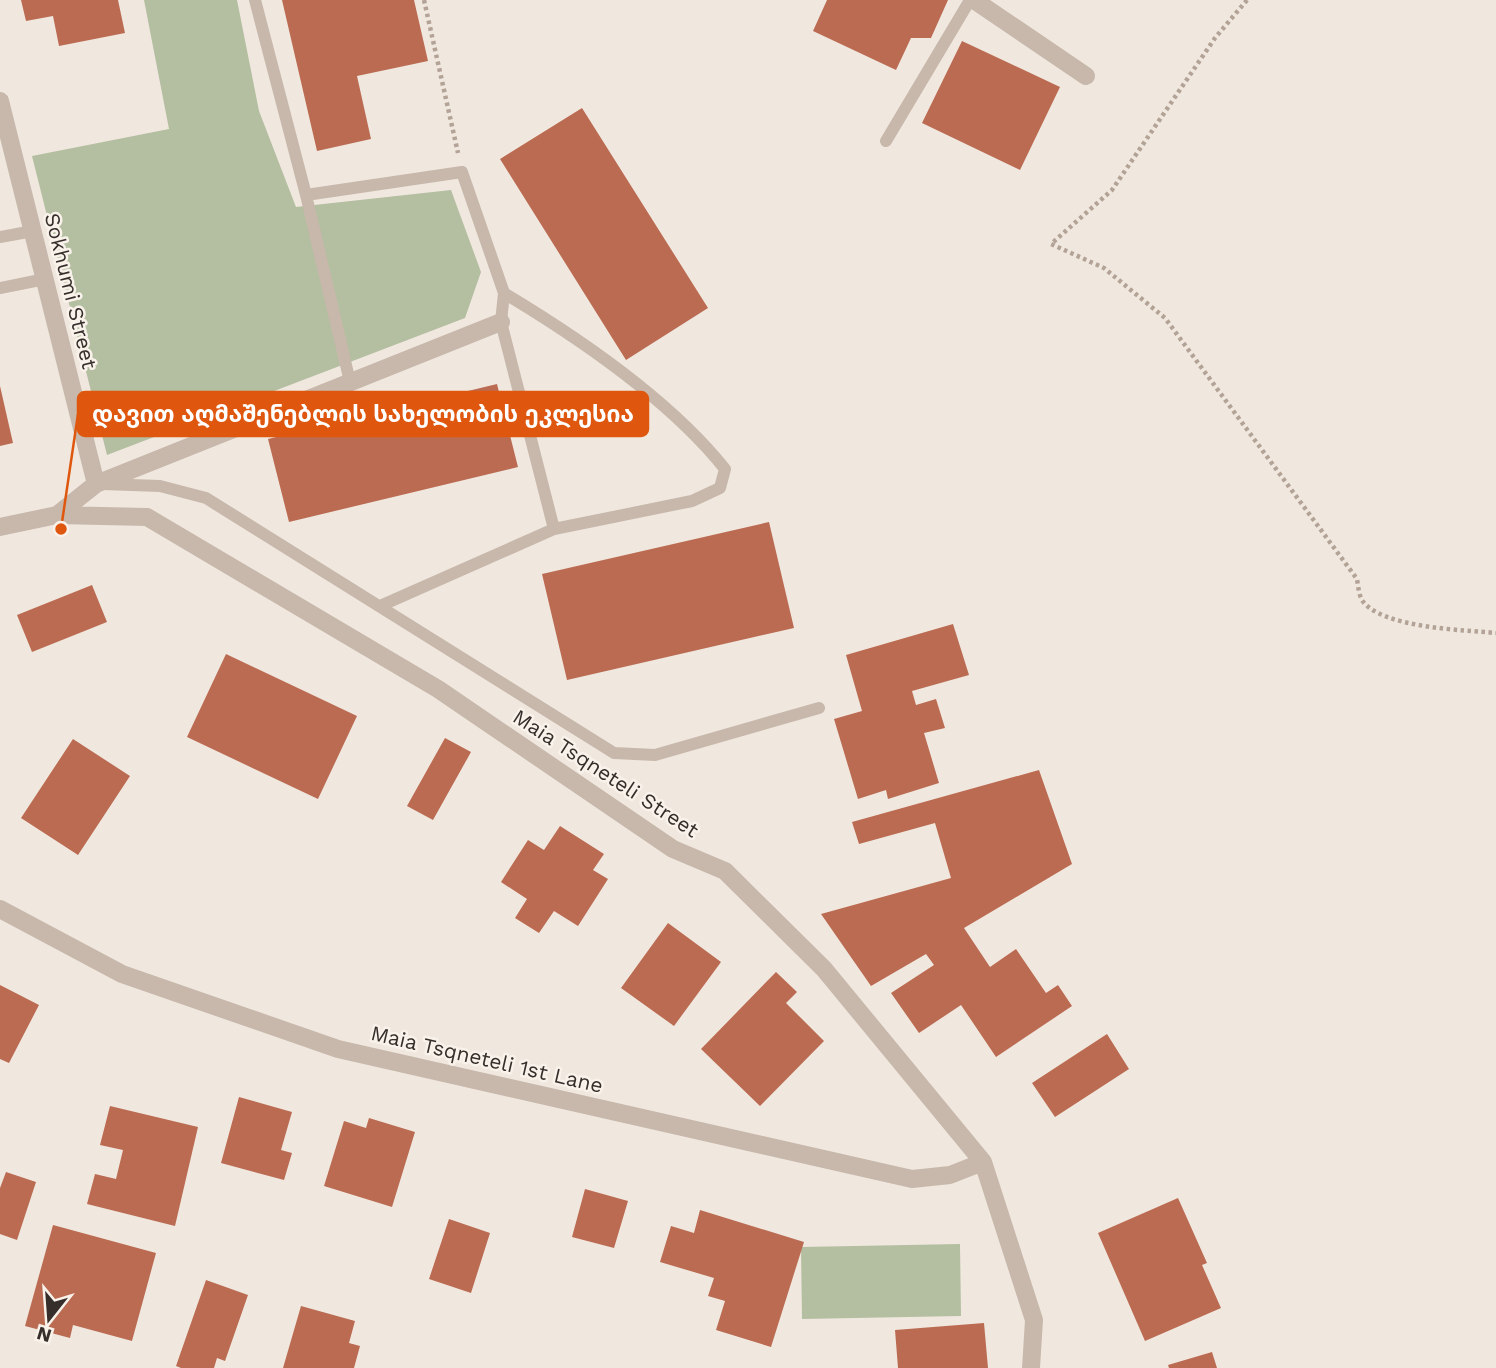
<svg xmlns="http://www.w3.org/2000/svg" width="1496" height="1368" font-family="'Work Sans','Noto Sans Georgian',sans-serif">
  <style>
    .green { fill: #b4bea0 }
    .building { fill: #bb6b52 }
    .lines { fill: none; stroke-linecap: round; stroke-linejoin: round }
    .path { stroke: #b3a296; stroke-width: 4.5; stroke-dasharray: 3.5 3.5; stroke-linecap: butt }
    .service { stroke: #c8b8ab; stroke-width: 12 }
    .minor { stroke: #c8b8ab; stroke-width: 18 }
    .labels { text-anchor: middle; dominant-baseline: central; stroke-width: 5; stroke-linejoin: round; paint-order: stroke }
    .street-label { font-size: 21px; fill: #362e2a; stroke: #f8f2eb }
    .leader { fill: none; stroke: #df570e; stroke-width: 2.5 }
    .callout-dot { fill: #df570e; stroke: #f8f2eb; stroke-width: 2.5 }
    .callout { fill: #df570e; stroke: #df570e; stroke-width: 2.5 }
    .callout-label { font-size: 23px; text-anchor: middle; font-weight: bold; fill: #fff }
  </style>
  <rect width="100%" height="100%" fill="#f0e8df"/>
  <path class="green" d="M144,0H237L259,111L296,207L451,190L481,272L465,318L107,455L32,156L169,129Z
    M960,1244L961,1316L802,1319L801,1247Z"/>
  <path class="building" d="M21,0H118L125,33L59,46L53,16L26,21Z
    M282,0H414L428,61L357,76L371,139L317,151Z
    M827,0H948L931,38H911L896,70L813,31Z
    M962,41L1060,87L1020,170L922,123Z
    M582,108L708,308L626,360L500,159Z
    M497,384L518,467L289,522L268,439Z
    M0,386L13,443L0,446Z
    M769,522L794,628L567,680L542,574Z
    M92,585L107,622L32,652L17,615Z
    M953,624L969,675L912,691L916,705L936,699L945,728L924,733L939,783L888,799L886,790L858,799L834,719L862,711L846,655Z
    M226,654L357,716L318,799L187,737Z
    M445,738L471,752L433,820L407,806Z
    M73,739L130,776L78,855L21,818Z
    M1039,770L1072,864L964,928L990,967L1016,949L1046,993L1058,985L1072,1006L996,1057L961,1005L919,1033L891,993L934,965L926,954L871,986L821,914L951,878L935,823L859,844L852,822Z
    M560,826L604,854L593,870L608,879L578,926L554,911L539,933L515,918L527,899L501,882L528,840L544,850Z
    M668,923L721,962L674,1026L621,988Z
    M776,972L797,992L786,1003L824,1041L760,1106L701,1049Z
    M0,985L39,1005L9,1063L0,1059Z
    M1107,1034L1129,1069L1055,1117L1032,1083Z
    M239,1097L292,1112L281,1150L292,1153L284,1180L221,1163Z
    M110,1106L198,1127L175,1226L87,1204L95,1174L116,1179L123,1150L100,1145Z
    M369,1118L415,1132L392,1207L324,1186L344,1121L366,1128Z
    M6,1172L36,1182L17,1240L0,1234V1188Z
    M585,1189L628,1201L614,1248L572,1237Z
    M1178,1198L1207,1263L1202,1265L1221,1308L1145,1341L1098,1233Z
    M700,1210L804,1242L771,1347L716,1330L725,1301L708,1296L714,1278L660,1262L671,1226L694,1233Z
    M449,1219L490,1233L471,1293L429,1279Z
    M53,1225L156,1253L132,1341L73,1325L70,1338L25,1326Z
    M206,1280L248,1295L225,1361L217,1358L214,1368H181L176,1366Z
    M301,1306L355,1321L349,1343L360,1346L354,1368H283Z
    M984,1323L988,1368H898L895,1330Z
    M1212,1352L1217,1368H1169L1168,1365Z"/>
  <g class="lines">
    <path class="path" d="M424,0L458,153
      M1247,0L1215,38L1112,190L1051,244L1104,268L1165,318L1357,579C1358,585 1359,595 1362,600C1380,628 1464,630 1496,633"/>
    <path class="service" d="M255,0L306,195
      M886,141L970,0
      M0,237L33,231
      M0,288L45,279
      M504,293C579,338 671,401 725,469L720,488L692,501L554,529
      M350,382L306,195L462,172L504,293L501,322L554,529L380,606
      M102,484L160,486L206,498L614,753L655,755L819,708"/>
    <path class="minor" d="M974,0L1086,76
      M0,101L96,484L57,515
      M96,484L501,322
      M0,527L57,515L147,517L438,689L673,849L725,871L824,969L983,1162L1034,1320L1031,1368
      M0,909L122,974L338,1049L912,1179L950,1175L983,1162"/>
  </g>
  <g class="labels">
    <g class="street-label">
      <text transform="translate(71 291) rotate(76)">Sokhumi Street</text>
      <text transform="translate(606 773) rotate(33)">Maia Tsqneteli Street</text>
      <text transform="translate(487 1059) rotate(13)">Maia Tsqneteli 1st Lane</text>
    </g>
  </g>
  <path class="leader" d="M61 529L78 414"/>
  <circle class="callout-dot" cx="61" cy="529" r="7"/>
  <rect class="callout" x="78" y="392" width="570" height="44" rx="7"/>
  <g class="callout-label">
    <text x="363" y="422">დავით აღმაშენებლის სახელობის ეკლესია</text>
  </g>
  <g transform="translate(49 1319) rotate(197)" stroke="#f8f2eb" stroke-width="5" paint-order="stroke">
  <path d="M0-5L12 26L0 18L-12 26Z" fill="#362e2a"/>
  <text y="-10" font-size="19" font-weight="bold" text-anchor="middle" fill="#362e2a">N</text>
  </g>
</svg>
